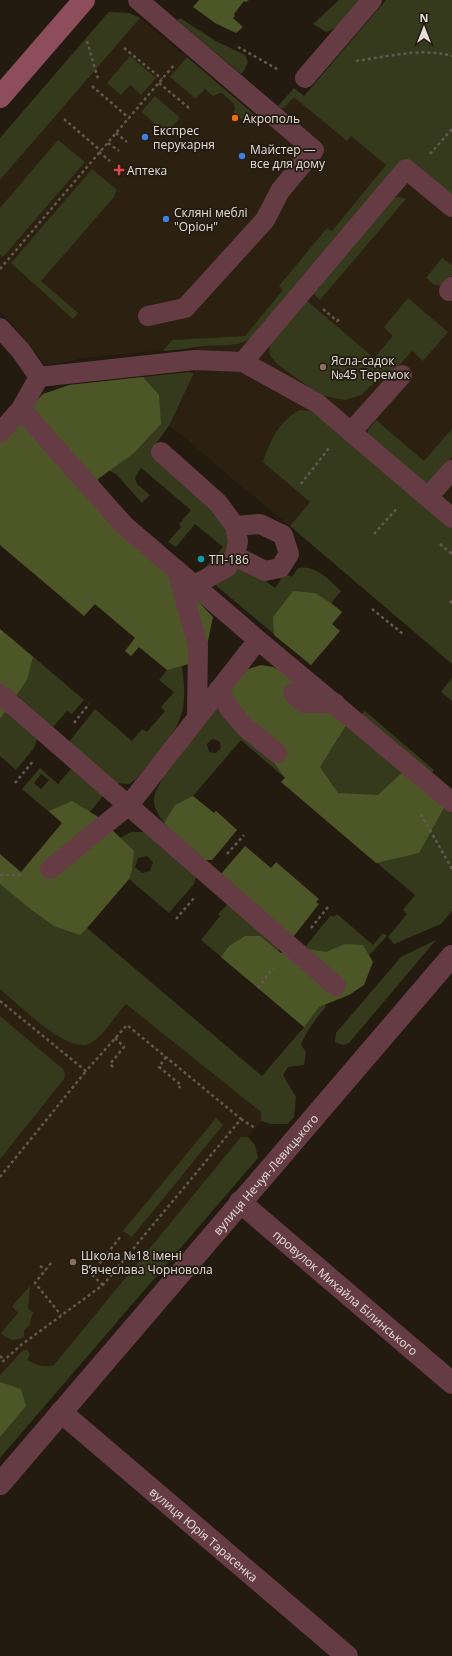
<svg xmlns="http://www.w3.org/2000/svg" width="452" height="1656" font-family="'Open Sans',sans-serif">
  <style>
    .built { fill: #2c2010 }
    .green { fill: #343a1b; fill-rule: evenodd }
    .forest { fill: #4d5626 }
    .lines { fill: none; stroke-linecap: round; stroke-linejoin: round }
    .path { stroke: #625a51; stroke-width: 2.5; stroke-dasharray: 3 3; stroke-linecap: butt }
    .service { stroke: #663c44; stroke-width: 20 }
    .minor { stroke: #663c44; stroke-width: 22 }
    .secondary { stroke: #8e4d5a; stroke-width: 22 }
    .food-dot { fill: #e8710a; stroke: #231a10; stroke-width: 1.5 }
    .shop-dot { fill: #3f7fe0; stroke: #231a10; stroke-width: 1.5 }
    .health-dot { fill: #e0444e; stroke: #231a10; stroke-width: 1.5 }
    .education-dot { fill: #8d6e63; stroke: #231a10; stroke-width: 1.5 }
    .culture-dot { fill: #0f9aa8; stroke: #231a10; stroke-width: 1.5 }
    .labels { text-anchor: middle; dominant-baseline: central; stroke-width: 3.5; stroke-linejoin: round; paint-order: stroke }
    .poi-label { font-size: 12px; fill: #e4ded8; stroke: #231a10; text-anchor: start }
    .street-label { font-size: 12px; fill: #e4ded8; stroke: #231a10 }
  </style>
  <rect width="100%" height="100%" fill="#231a10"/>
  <path class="built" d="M109,12H121L138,16L263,122L294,88L365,147L452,71V664L260,501L245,490L189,441L169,426L194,373L196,347L84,358L46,366L13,325L0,312V138L106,15Z
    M0,884L271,1109L0,1437Z"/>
  <path class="green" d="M339,0H362C352,11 341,28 326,32L313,24Z
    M386,0H452V197L405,158L254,336C238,350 216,343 197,347C186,349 175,350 163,351L172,340L245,336L283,290L279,286L327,228L332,231L386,165L351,136L347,141L295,98H293L284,108H281L278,106L294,88L304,96Z
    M109,12L129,13L140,18L0,180V138L106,15Z
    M180,18L216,41L245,55L248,62L244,71L241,74L177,20Z
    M130,56L156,78L141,95L130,85L121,95L107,83Z
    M187,57L256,116L247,124L233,112L235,110L234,104L222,93H220L213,96L205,89L196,99L170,77Z
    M155,96L180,118L166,133L141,112Z
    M58,140L85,162L3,257L0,254V208Z
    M92,169L117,190L114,197L41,281L78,313L73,319L11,263Z
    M399,197L406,199L320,300L311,292L394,198Z
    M442,258L452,265V276L444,286L434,285L426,278Z
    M408,298L448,332L423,361L412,351L395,370L373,384L361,395L345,400L325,396L312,389L278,365L269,354L270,342L305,299L374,358L393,336L384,327Z
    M189,372L194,373L169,426L154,446L228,526C228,553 230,558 203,570L223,547L195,524L176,547L168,542L181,527L179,524L191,510L141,468L135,478L137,484L150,495L142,503L117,475L102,466L69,385Z
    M299,410L311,411L452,528V664L290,526L310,502L263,462C271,439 278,423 299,410Z
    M376,420L424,461L452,429V457L426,487L368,435V430Z
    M0,545L177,639C181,664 190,696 179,721C172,739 148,764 135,780L129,784L116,783L69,742L95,709L132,741L142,729L147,732L165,711L161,707L174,692L159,680L167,670L139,647L131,656L125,651L135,638L95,604L84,616Z
    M241,563L275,588L284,574L292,577L298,568C316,565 328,579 341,591L331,603L342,612L332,624L340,631L311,665L213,583C226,579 235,576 241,563Z
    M9,636L84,700L72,714L67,711L53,727L0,680Z
    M261,665L273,667L452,809V911L441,924L394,944L388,937L407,914L403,910L415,895L281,782L285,778L241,740L193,796L214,813L216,811L237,830L212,860H205C190,847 156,823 154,802C153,794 159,786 162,779L229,692ZM212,739L219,741L221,748L216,753L209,752L207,744Z
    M452,678V701L441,692Z
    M0,703L38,736L34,748L16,770L0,756Z
    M365,711L434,770L431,774L361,715Z
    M40,768L58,784L71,769L103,796L64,843L62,823L22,789ZM41,774L49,780L41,789L34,783Z
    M131,832H147L196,876L194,884L169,913L129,879L87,928L262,1076L304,1027L264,993L322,998L326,1007C318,1015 304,1035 301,1045L306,1052L304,1065L288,1067L283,1075L296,1097L294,1117L288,1124H271L261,1121V1112L126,1004C114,1016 106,1034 91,1043C69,1056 17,1003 0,989V882L73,863ZM147,856L153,862L150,871L142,873L135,867L138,858Z
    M228,904L284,943L251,982L201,940L220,916L218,914Z
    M337,914L373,945L383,933L387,936L345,981L305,947L331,915L334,917Z
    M436,940L349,1043L343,1045L335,1042L336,1033L401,957Z
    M0,1016L63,1069L65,1074L64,1079L0,1159Z
    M216,1118L223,1125L132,1237L123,1231Z
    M241,1137H248L255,1145L258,1158L0,1458V1375L23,1350H28L30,1355L27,1360C37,1365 43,1368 54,1365Z
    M30,1286L28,1309L33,1312L29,1326L24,1330V1337C13,1342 9,1340 1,1333L18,1313L12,1306Z"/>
  <path class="forest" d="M199,0H249L246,2L244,1L234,14L235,16L233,18L243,27L236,33L215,23L193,7Z
    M143,377L159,395L161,424L134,453L98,479L102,508L153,554L213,617L204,660L167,670L139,647L131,656L125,651L135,638L95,604L84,616L0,545V426L30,407L43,394L69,385Z
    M293,591L315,593L331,603L342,612L332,624L340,631L311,665L274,635L273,617Z
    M0,629L33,657L27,680L0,719Z
    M261,665L273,667L304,681L348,722L320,767L338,793L378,795L405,770L446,804L419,853L376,863L281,782L285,778L244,721L229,692L245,670Z
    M193,796L214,813L216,811L237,830L212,860H205L164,823L175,805Z
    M72,801L100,818L134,851L132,870L129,879L87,928L80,935L54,926L33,911L0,884V854L21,872L62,823L49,811Z
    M245,846L271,868L276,862L319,899L316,902L319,904L294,936H283L220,875Z
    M245,936H260L281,953L303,948L326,952L345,944L363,945L373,962L364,985L349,995L319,1007L304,1027L221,957L229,946Z
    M0,1382L21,1389L26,1406L0,1437Z"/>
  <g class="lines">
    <path class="path" d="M87,41L98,79
      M238,47L279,70
      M124,48L162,79
      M356,61C387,57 422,47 452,56
      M159,83L189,108
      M92,86L129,118
      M64,119L101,151
      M116,133L127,142
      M108,143L119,151
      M99,152L110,161
      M430,154L452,129
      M0,269L174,65
      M323,309L337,321L340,318
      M301,484L329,448
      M374,534L398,507
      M440,544L452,554
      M450,603L452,601
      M372,609L403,634
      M0,633L2,631
      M74,723L89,704
      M15,783L34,760
      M421,814L452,869
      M227,854L244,835
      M0,875H23
      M176,919L194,898
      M311,928L328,907
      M258,988L273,968
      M0,1001L86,1071L127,1025L241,1119L103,1285L21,1345L0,1364
      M166,1057L159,1067L181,1085L179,1088
      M113,1067L110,1064L124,1047L115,1038
      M241,1119L255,1128
      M0,1177L86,1071
      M51,1263L35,1283L61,1315
      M40,1266L46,1270
      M103,1285L91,1274L121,1236
      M0,1356L4,1360"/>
    <path class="service" d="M138,0L314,150L280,191L265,220L185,308L148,316
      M305,78L372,0
      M449,291L452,287
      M0,328L21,351L39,377L195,360L243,362L317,403L452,518
      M243,362L406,169L452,207
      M39,377L21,409L124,525L258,640L452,802
      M351,432L402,375
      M0,433L21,409
      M161,452L218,503L235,526L238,541L235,556L227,567L195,585
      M428,497L452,470
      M235,556L265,571L280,568L289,554L283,535L260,524L235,526
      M177,570L198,646L197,717
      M218,690L231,711L246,728L277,753
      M293,693L304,703H335
      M0,694L336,986
      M50,869L129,805L258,640"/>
    <g class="minor">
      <path id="s1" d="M240,1202L452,1383"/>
      <path id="s2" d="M61,1412L347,1656"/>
      <path id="s3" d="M0,1484L452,956"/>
    </g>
    <path class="secondary" d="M0,97L84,0"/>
  </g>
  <circle class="food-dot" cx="235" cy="118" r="4"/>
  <g class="shop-dot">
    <circle cx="145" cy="137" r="4"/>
    <circle cx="242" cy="156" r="4"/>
    <circle cx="166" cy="219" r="4"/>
  </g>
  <path class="health-dot" d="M117 164h4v4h4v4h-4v4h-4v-4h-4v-4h4z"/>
  <g class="education-dot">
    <circle cx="323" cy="367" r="4"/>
    <circle cx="73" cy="1262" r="4"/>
  </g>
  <circle class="culture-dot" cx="201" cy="559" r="4"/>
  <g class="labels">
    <g class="poi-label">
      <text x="243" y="118">Акрополь</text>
      <text x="153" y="130">Експрес<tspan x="153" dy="14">перукарня</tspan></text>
      <text x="250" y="149">Майстер —<tspan x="250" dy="14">все для дому</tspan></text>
      <text x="127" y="170">Аптека</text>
      <text x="174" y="212">Скляні меблі<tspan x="174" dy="14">"Оріон"</tspan></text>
      <text x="331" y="360">Ясла-садок<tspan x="331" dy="14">№45 Теремок</tspan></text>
      <text x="209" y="559">ТП-186</text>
      <text x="81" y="1255">Школа №18 імені<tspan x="81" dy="14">В’ячеслава Чорновола</tspan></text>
    </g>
    <g class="street-label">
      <text stroke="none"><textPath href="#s3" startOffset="408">вулиця Нечуя-Левицького</textPath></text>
      <text stroke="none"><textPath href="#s1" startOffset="139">провулок Михайла Білинського</textPath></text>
      <text stroke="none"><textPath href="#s2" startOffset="188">вулиця Юрія Тарасенка</textPath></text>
    </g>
  </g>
  <g transform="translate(424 28)" stroke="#231a10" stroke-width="3" paint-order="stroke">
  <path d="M0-3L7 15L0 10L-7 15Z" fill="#e4ded8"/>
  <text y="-6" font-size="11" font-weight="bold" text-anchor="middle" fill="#e4ded8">N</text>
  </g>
</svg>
